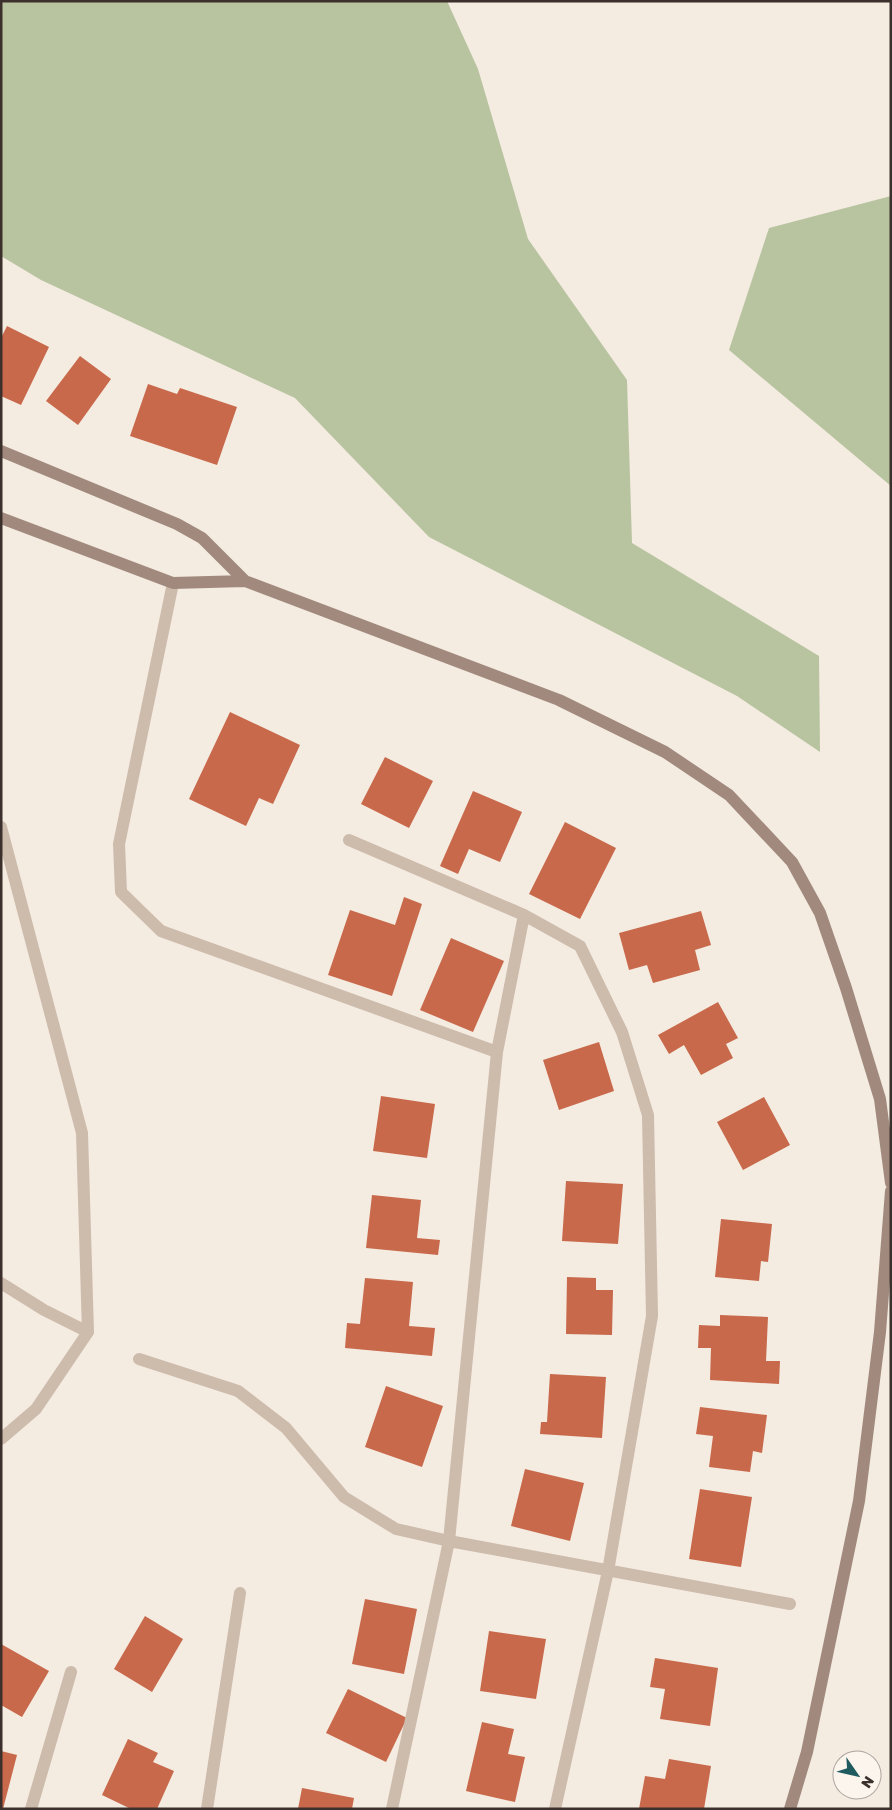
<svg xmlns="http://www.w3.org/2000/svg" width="892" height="1810" font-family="'Golos Text',sans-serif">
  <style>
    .green { fill: #b8c4a0 }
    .building { fill: #c8694b }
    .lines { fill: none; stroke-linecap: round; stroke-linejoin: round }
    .street { stroke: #cdbbac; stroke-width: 12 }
    .secondary { stroke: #a18a7d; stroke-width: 12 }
  </style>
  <rect width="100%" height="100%" fill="#f4ebe1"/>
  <path class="green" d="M1,1H447L478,69L528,239L627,380L632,543L819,656L820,752L737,696L429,537L295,398L41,280L1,256Z
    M891,196V486L729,350L769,228Z"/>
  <path class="building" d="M7,326L49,347L21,405L1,396V338Z
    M80,356L111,379L78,425L46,401Z
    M148,384L177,394L180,388L237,407L217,465L130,436Z
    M230,712L300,745L273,804L259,798L246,826L189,799Z
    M385,757L433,781L409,828L361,804Z
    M473,791L522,812L500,862L469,849L458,874L440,866Z
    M565,822L616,848L580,919L529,894Z
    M404,897L422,904L392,996L328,975L350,910L395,925Z
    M701,911L711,945L695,950L700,970L653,983L647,965L629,970L619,933Z
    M451,938L504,961L473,1032L420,1010Z
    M718,1002L738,1038L726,1044L733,1058L701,1075L684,1045L669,1054L658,1035Z
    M599,1042L614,1091L559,1110L543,1060Z
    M381,1096L435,1104L427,1158L373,1151Z
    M764,1097L790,1145L743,1170L717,1122Z
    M566,1181L623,1184L618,1244L562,1241Z
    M372,1195L421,1200L417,1238L440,1240L438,1255L366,1248Z
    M721,1219L772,1224L768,1262L761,1261L759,1281L715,1277Z
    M567,1277L596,1278V1290H613L612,1335L566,1334Z
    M365,1278L413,1282L409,1326L435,1328L432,1356L345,1348L347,1323L360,1324Z
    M720,1315L768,1317L766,1361H780L779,1384L710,1380L711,1348H698L699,1325L720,1326Z
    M550,1374L606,1377L602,1438L540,1434L541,1422H547Z
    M386,1386L443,1406L422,1467L365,1447Z
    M700,1407L767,1415L762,1453L753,1451L750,1472L709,1467L713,1436L696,1434Z
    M525,1469L584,1483L570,1541L511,1526Z
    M700,1489L752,1497L741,1567L689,1559Z
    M365,1599L417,1609L404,1674L352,1664Z
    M145,1616L183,1639L152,1692L114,1669Z
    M489,1631L546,1639L536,1699L480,1691Z
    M1,1644L49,1671L22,1717L1,1705Z
    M655,1658L718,1668L710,1726L660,1719L665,1689L650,1687Z
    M348,1689L407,1718L386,1762L326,1733Z
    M482,1722L514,1729L508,1754L525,1757L515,1802L466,1791Z
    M128,1739L158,1753L153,1762L174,1771L157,1809H131L102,1795Z
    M1,1751L17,1755L3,1809H1Z
    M669,1759L711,1766L704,1809H639L645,1776L665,1779Z
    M302,1788L354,1798L352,1809H298Z"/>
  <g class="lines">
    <path class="street" d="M173,583L119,844L121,892L161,931L497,1052
      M1,827L82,1133L88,1332L36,1409L1,1439
      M349,840L524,915L580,946L622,1032L648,1115L652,1316L608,1571L555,1809
      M1,1283L44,1310L88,1332
      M139,1359L238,1391L286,1428L344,1497L396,1529L449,1541L790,1604
      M31,1809L71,1672
      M207,1809L240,1593
      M392,1809L449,1541L497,1052L524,915"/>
    <path class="secondary" d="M1,451L177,524L202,538L245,581
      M1,518L173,583L245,581L559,700L665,752L729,795L792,862L820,913L846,988L880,1099L891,1183
      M790,1809L807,1752L859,1501L880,1332L891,1191"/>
  </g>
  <rect width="892" height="1810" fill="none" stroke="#3b302b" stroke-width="5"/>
  <g transform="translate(857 1775) rotate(124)"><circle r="24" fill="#fbf5ee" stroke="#aea6a0"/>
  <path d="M0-4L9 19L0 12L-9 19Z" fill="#1f5a5e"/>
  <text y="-8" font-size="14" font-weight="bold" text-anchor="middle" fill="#3b302b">N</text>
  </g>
</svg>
